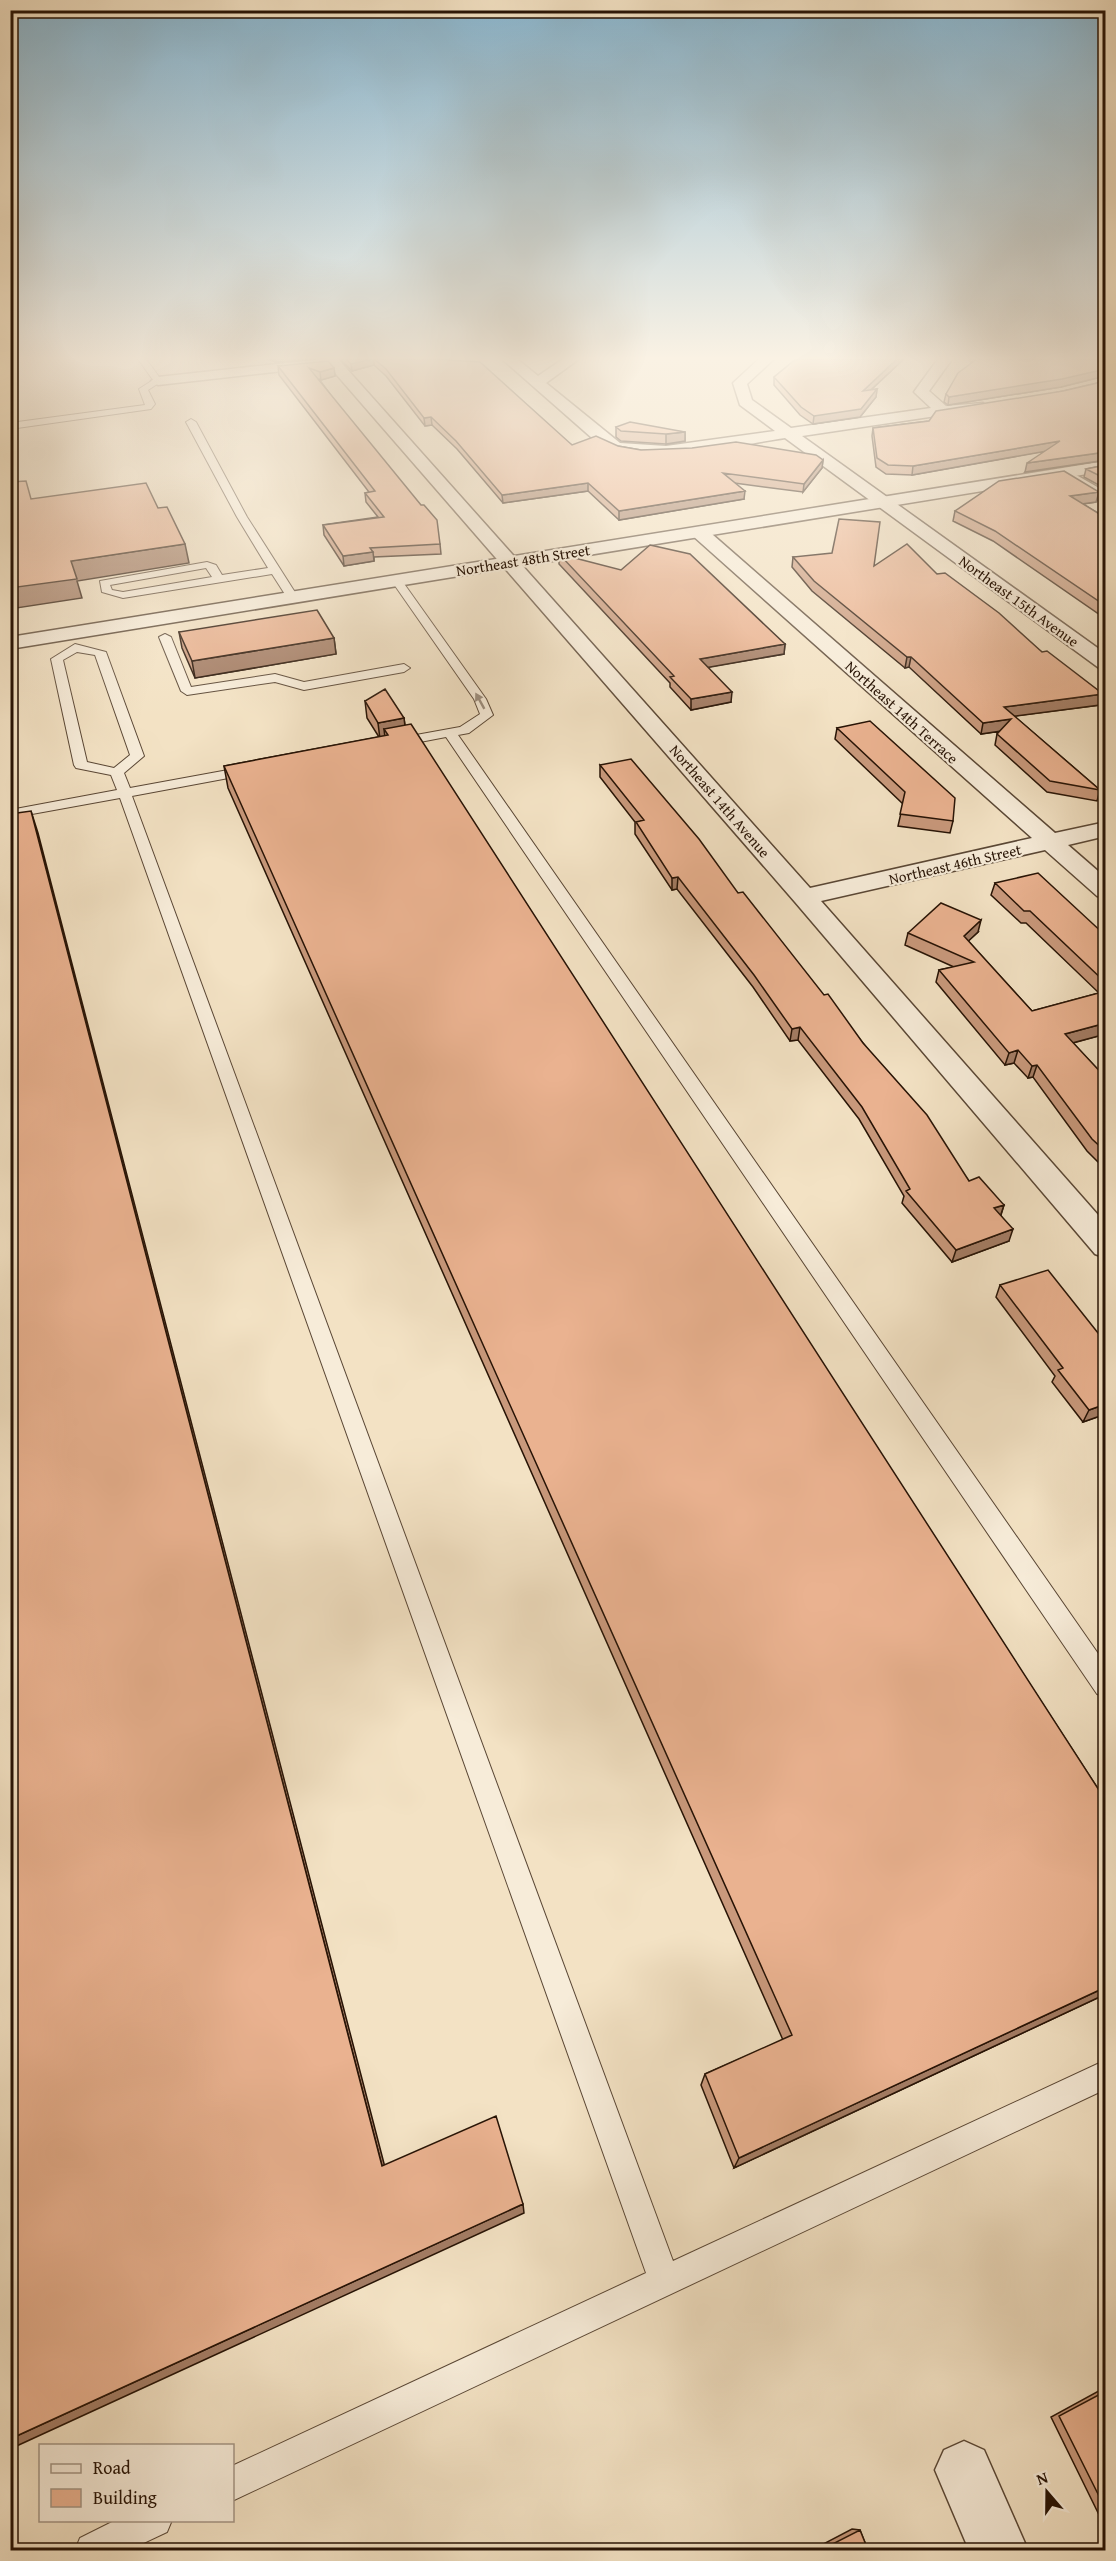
<svg xmlns="http://www.w3.org/2000/svg" width="1116" height="2561" font-family="'Gentium Book Plus',serif">
  <style>
    .lines { fill: none; stroke-linecap: round; stroke-linejoin: round }
    .service-casing { stroke: #5a4735; stroke-width: 2 }
    .minor-casing { stroke: #5a4735; stroke-width: 3 }
    .tertiary-casing { stroke: #5a4735; stroke-width: 3 }
    .service { fill: #f7ecd9; fill-rule: evenodd }
    .minor { fill: #f7ecd9; fill-rule: evenodd }
    .tertiary { fill: #f7ecd9; fill-rule: evenodd }
    .wall { fill: #c9997c; stroke: #271305; stroke-width: 1.5 }
    .shaded-wall { fill: #a47d65; stroke: #271305; stroke-width: 1.5 }
    .building { fill: #eab290; stroke: #271305; stroke-width: 1.5 }
    .oneway { fill: #998a7a }
    .labels { text-anchor: middle; dominant-baseline: central; stroke-width: 4.5; stroke-linejoin: round; paint-order: stroke }
    .far-street-label { font-size: 15px; fill: #271305; stroke: #f7ecd9 }
  </style>
  <rect width="100%" height="100%" fill="#f3e2c4"/>
  <filter id="stains"><feTurbulence type="fractalNoise" baseFrequency=".00333" numOctaves="4"/><feColorMatrix values="0 0 0 0 .2 0 0 0 0 .09 0 0 0 0 .02 0 0 0 .5 -.17"/></filter>
  <radialGradient id="worn" r=".72"><stop offset=".6" stop-color="#630" stop-opacity="0"/><stop offset="1" stop-color="#630" stop-opacity=".3"/></radialGradient>
  <g class="lines">
    <defs>
      <path id="service" d="M138,359H146L162,381L148,390L155,404L151,409L10,429V423L145,405L139,389L153,380Z
        M191,419L196,422L247,517L298,597L296,599H288L272,574L123,598L102,592L100,581L207,562L216,565L222,575L268,568L237,517L186,422ZM206,568L212,577L123,592L112,590L110,585Z
        M392,578H400L486,699L493,715L469,733L458,735L1106,1665V1697L1097,1694L446,737L394,747L388,743L394,739L460,727L480,714L474,699L391,580Z
        M165,634L171,637L191,687L275,674L304,682L404,664L410,668L404,672L304,690L275,682L187,695L181,691L159,637Z
        M75,644L106,652L144,756L124,773L130,788L250,766L257,770L250,774L132,796L673,2261L1106,2060V2089L232,2501V2466L646,2273L120,798L10,818V810L117,790L111,775L76,768L74,765L51,659ZM77,652L95,655L130,755L114,768L87,762L63,660Z
        M116,2520H172L167,2532L129,2550H75L80,2538Z"/>
      <path id="minor" d="M324,359H338L810,888L1032,838L693,536L690,532L693,528H705L1055,833L1106,822V836L1068,845L1106,878V898L1097,896L1045,850L821,901L1106,1224V1258L1095,1254L795,902L329,366L158,385L151,381L158,377Z
        M502,359H517L538,376L563,359H579L546,383L620,443L666,446L775,431L740,405L733,383L759,359H774L747,384L752,400L791,428L931,408L914,392L938,359H952L929,391L946,406L983,403L985,406L983,409L802,436L1106,654V670L1099,668L785,438C737,445 643,469 600,445Z
        M1064,468L1106,492V505L1058,476L1056,473Z
        M964,2441L984,2450L1028,2550H969L935,2470L944,2450Z"/>
      <path id="tertiary" d="M1106,461V471L10,649V637Z"/>
    </defs>
    <use href="#service" class="service-casing"/>
    <use href="#minor" class="minor-casing"/>
    <use href="#tertiary" class="tertiary-casing"/>
    <use href="#service" class="service"/>
    <use href="#minor" class="minor"/>
    <use href="#tertiary" class="tertiary"/>
  </g>
  <path class="wall" d="M267,359H317L276,362Z
    M340,359H433L572,445L618,446L641,450L823,460L822,468L803,492L734,483L744,499L619,520L588,491L503,503L457,449L432,425L425,426L386,376L374,365L352,371Z
    M796,359H904L871,390L877,389L876,397L860,417L813,424L800,415L774,385V377Z
    M970,359H1106V376L1061,387L948,405L944,402L946,394L972,362L969,360Z
    M278,366L334,368L335,376L321,380L319,379L440,544L441,554L374,557V561L344,566L324,535L323,525L378,517L366,502L365,493L369,492L279,375Z
    M1106,381V460L1025,472L1045,451L912,475L886,474L876,467L872,436L873,428L929,421L1063,391Z
    M616,427L685,432V441L666,444L621,441L616,437Z
    M1106,465V489L1084,477L1086,469Z
    M1099,492L1096,502L1083,504L1106,518V619L993,541L953,521L955,511Z
    M559,554L785,644L784,654L708,667L731,702L691,710L670,687V683L559,564Z
    M793,557L937,574L1042,652L1103,694L1100,705L1014,716L1100,790L1097,801L1047,792L995,745L997,734L1001,731L981,734L909,667L905,668L812,591L792,567Z
    M179,632L334,638L336,654L195,678L182,648Z
    M365,701L404,718L405,725L1106,1801V1994L734,2168L701,2085L705,2074L783,2040L228,788L224,766L379,737L367,718Z
    M837,728L953,821L950,833L898,826L903,804L835,739Z
    M600,765L738,893L863,1043L969,1181L1004,1205L1001,1215L1009,1241L952,1262L902,1203L904,1196L859,1119L798,1040L790,1041L753,987L677,889L672,890L635,834V822L600,777Z
    M995,883L1106,936V1034L1073,1043L1106,1078V1170L1087,1151L1033,1077L1028,1078L1014,1063L1005,1065L936,982L939,970L954,967L905,945L908,933L978,932L968,941L1032,1011L1099,993L1026,923H1021L991,895Z
    M1000,1285L1102,1338L1106,1336V1414L1083,1422L1052,1382L1055,1376L996,1297Z
    M1106,2387V2529L1051,2417Z
    M852,2529L860,2530L868,2550H812Z"/>
  <path class="shaded-wall" d="M275,359H317L276,362Z
    M372,359H374V365L352,371L351,364Z
    M897,359H904L862,398L863,391Z
    M334,368L335,376L321,380L320,372Z
    M1106,369L1105,376L1061,387L948,405L949,397Z
    M877,389L876,397L860,417L813,424L814,416Z
    M431,417L432,425L425,426L424,418Z
    M685,432V441L666,444V434Z
    M1060,441L1058,449L912,475L913,466Z
    M1106,452V460L1025,472L1027,463Z
    M823,460L822,468L803,492L804,484Z
    M588,483V491L503,503L502,495Z
    M745,491L744,499L619,520V511Z
    M1099,492L1096,502L1067,506L1070,496Z
    M185,544L189,563L77,581L82,598L10,609V588L71,561Z
    M373,552L374,561L344,566L343,556Z
    M334,638L336,654L195,678L192,661Z
    M785,644L784,654L699,669L700,659Z
    M907,657H911L909,667L905,668Z
    M732,692L731,702L691,710V699Z
    M1103,694L1100,705L1001,718L1004,707Z
    M404,718L406,735L384,729L385,738L380,739L378,723Z
    M1011,719L1008,730L981,734L983,723Z
    M31,811L38,833L387,2175L382,2166Z
    M678,877L677,889L672,890V878Z
    M981,920L978,932L961,948L964,936Z
    M1106,941L1105,952L1100,942Z
    M1106,1023V1034L1061,1046L1065,1034Z
    M800,1027L798,1040L790,1041L792,1029Z
    M1018,1050L1014,1063L1005,1065L1009,1053Z
    M1037,1065L1033,1077L1028,1078L1032,1066Z
    M1004,1205L1000,1217L994,1208Z
    M1013,1229L1009,1241L952,1262L956,1250Z
    M1106,1404V1414L1083,1422L1089,1410Z
    M1106,1987V1994L734,2168L739,2158Z
    M523,2204L524,2213L10,2449V2439Z"/>
  <path class="building" d="M346,359H372L351,364Z
    M374,359H433L480,362L572,445L596,436L618,446L641,450L692,448L736,442L816,455L823,460L804,484L723,473L745,491L619,511L588,483L502,495L456,441L431,417L424,418L386,369Z
    M796,359H897L863,391L877,389L861,409L814,416L801,407L774,377Z
    M977,359H1106V369L1062,379L949,397L946,394L958,373Z
    M328,361L334,368L320,372L309,368L421,505H424L437,520L440,544L370,548L373,552L343,556L323,525L384,517L365,493L375,491L278,366Z
    M1106,381V452L1027,463L1060,441L913,466L888,465L877,458L873,428L929,421L936,411L1063,391Z
    M630,422L685,432L666,434L621,431L616,427Z
    M1106,465V479L1086,469Z
    M1064,471L1099,492L1070,496L1106,518V606L995,531L955,511L999,481Z
    M26,481L31,499L146,483L158,508L167,507L185,544L71,561L77,579L10,588V482Z
    M839,519L880,522L874,566L907,544L937,574L945,573L999,613L1042,652L1047,651L1103,694L1004,707L1100,790L1050,781L997,734L1011,719L983,723L911,657H907L814,581L793,557L832,553Z
    M650,545L690,554L785,644L700,659L732,692L691,699L670,677L674,676L559,554L621,570Z
    M317,610L334,638L192,661L179,632Z
    M385,689L404,718L378,723L365,701Z
    M870,721L955,798L953,821L900,814L905,792L837,728Z
    M411,724L1106,1801V1987L739,2158L705,2074L792,2035L224,766L388,735L384,729Z
    M631,759L699,839L738,893L743,892L824,995L828,994L863,1043L927,1115L969,1181L979,1177L1004,1205L994,1208L1013,1229L956,1250L906,1191L910,1189L862,1107L800,1027L792,1029L754,975L678,877L672,878L636,822L644,820L600,765Z
    M31,811L382,2166L496,2116L523,2204L10,2439V814Z
    M1038,873L1106,936V941L1100,942L1106,948V983L1030,911H1024L995,883Z
    M941,903L981,920L964,936L1032,1011L1106,991V1023L1065,1034L1106,1078V1152L1092,1139L1037,1065L1032,1066L1018,1050L1009,1053L939,970L974,962L908,933Z
    M1048,1270L1102,1338L1106,1336V1404L1089,1410L1058,1370L1063,1368L1000,1285Z
    M1106,2391V2510L1059,2416Z
    M860,2530L868,2550H821Z"/>
  <defs><path id="oneway-solid" d="M-6-.8H1V-3.2L6.5 0L1 3.2V.8H-6Z" transform="scale(1.5)"/></defs>
  <use class="oneway" href="#oneway-solid" transform="translate(480 701) rotate(-119)"/>
  <linearGradient id="sky" x2="0" y2="1"><stop stop-color="#89b8d3"/><stop offset="0.5" stop-color="#faf2e4"/><stop offset="1" stop-color="#faf2e4" stop-opacity="0"/></linearGradient>
  <rect width="1116" height="717" fill="url(#sky)"/>
  <g class="labels">
    <g class="far-street-label">
      <text transform="translate(523 560) rotate(-9)">Northeast 48th Street</text>
      <text transform="translate(1019 601) rotate(36)">Northeast 15th Avenue</text>
      <text transform="translate(902 712) rotate(42)">Northeast 14th Terrace</text>
      <text transform="translate(720 801) rotate(49)">Northeast 14th Avenue</text>
      <text transform="translate(955 864) rotate(-13)">Northeast 46th Street</text>
    </g>
  </g>
  <rect width="1116" height="2561" fill="none" stroke="#f3e2c4" stroke-width="36"/>
  <rect x="12" y="12" width="1092" height="2537" fill="none" stroke="#271305" stroke-width="3"/>
  <rect x="18" y="18" width="1080" height="2525" fill="none" stroke="#271305" stroke-width="1.5"/>
  <rect x="39" y="2444" width="195" height="78" fill="#f7ecd9" stroke="#a49584" stroke-width="1.5"/>
  <rect x="51" y="2464" width="30" height="9" fill="#f7ecd9" stroke="#a49584" stroke-width="1.5"/>
  <text x="93" y="2474" font-size="18" fill="#271305">Road</text>
  <rect x="51" y="2489" width="30" height="18" fill="#eab290" stroke="#a49584" stroke-width="1.5"/>
  <text x="93" y="2504" font-size="18" fill="#271305">Building</text>
  <g transform="translate(1047 2492) rotate(340)" stroke="#f7ecd9" stroke-width="4.5" paint-order="stroke">
  <path d="M0-4.5L10 22L0 15L-10 22Z" fill="#271305"/>
  <text y="-9" font-size="16" font-weight="bold" text-anchor="middle" fill="#271305">N</text>
  </g>
  <rect width="100%" height="100%" filter="url(#stains)"/>
  <rect width="100%" height="100%" fill="url(#worn)"/>
</svg>
